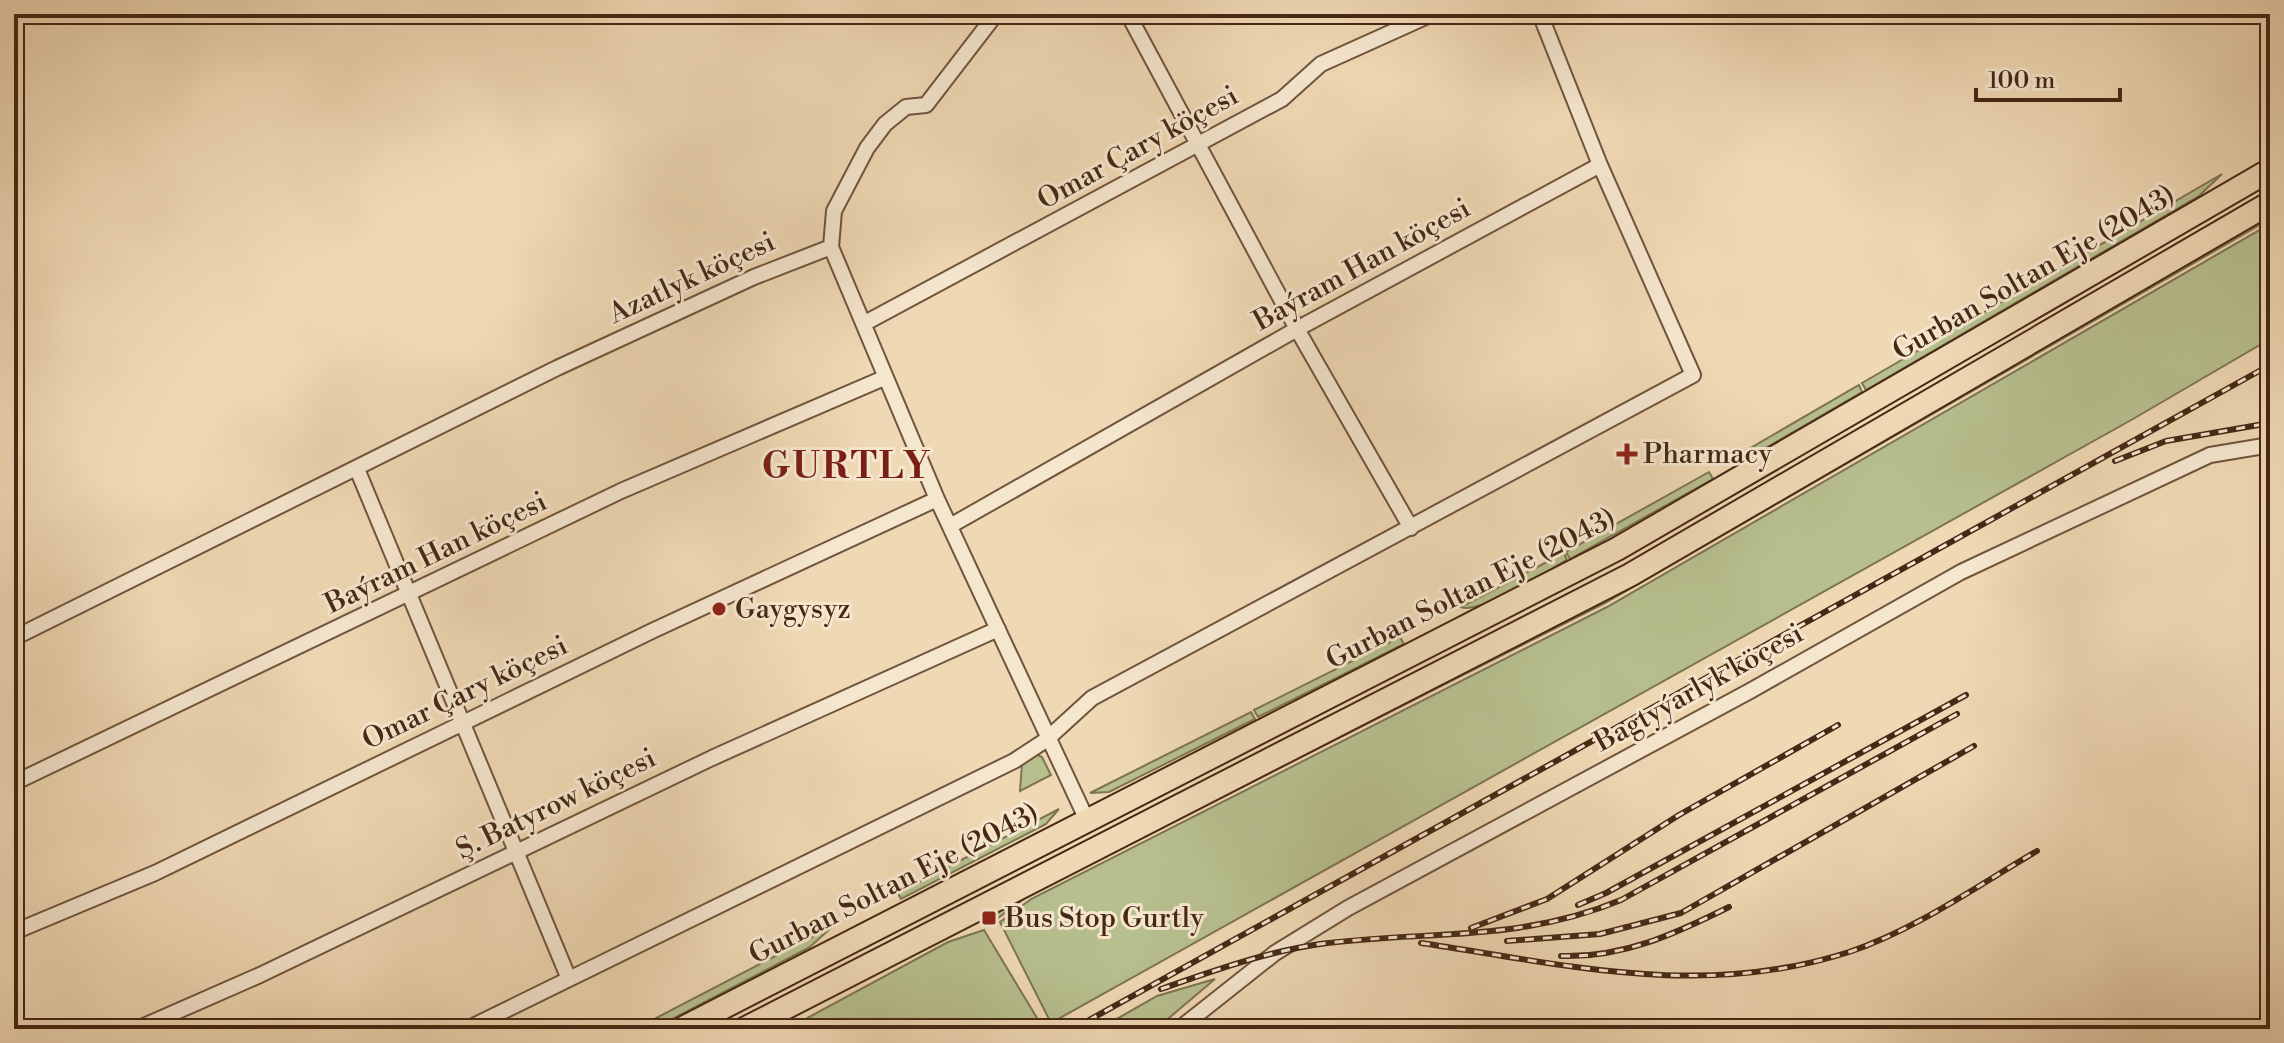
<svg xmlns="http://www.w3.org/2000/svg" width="2284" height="1043" font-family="'Libre Bodoni',serif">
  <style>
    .green { fill: #b7bf8e; stroke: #7e7452; stroke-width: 2 }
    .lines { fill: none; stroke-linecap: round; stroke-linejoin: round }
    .minor-casing { stroke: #70543d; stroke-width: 18 }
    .highway-casing { stroke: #462815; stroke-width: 26 }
    .minor { stroke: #f5e6ce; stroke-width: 14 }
    .highway { stroke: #efd8b4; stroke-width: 22 }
    .rail-casing { stroke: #462815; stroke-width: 6 }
    .rail { stroke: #f5e6ce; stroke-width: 3; stroke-dasharray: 9; stroke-linecap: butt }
    .poi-dot { fill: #8f2418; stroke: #f5e6ce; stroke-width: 3 }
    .labels { text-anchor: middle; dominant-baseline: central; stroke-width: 6; stroke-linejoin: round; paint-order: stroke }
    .street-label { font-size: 28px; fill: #462815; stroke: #f5e6ce }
    .poi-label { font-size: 28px; fill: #462815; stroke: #f5e6ce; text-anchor: start }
    .district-label { font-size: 36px; font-weight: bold; letter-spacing: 2px; fill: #7a1f14; stroke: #f5e6ce }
  </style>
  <rect width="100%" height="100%" fill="#efd8b4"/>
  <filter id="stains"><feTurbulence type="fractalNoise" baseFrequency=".0025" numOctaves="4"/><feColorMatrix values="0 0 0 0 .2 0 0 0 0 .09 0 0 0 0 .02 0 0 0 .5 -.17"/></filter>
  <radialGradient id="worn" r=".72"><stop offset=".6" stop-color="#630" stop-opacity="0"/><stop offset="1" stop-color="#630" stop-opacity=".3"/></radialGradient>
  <path class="green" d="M2222,174L2199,196L1866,390L1862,383Z
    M2270,214V219L1605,603L1029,895L998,918L996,914L1017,899L1604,600Z
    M2270,224V339L2133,419L1051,1023L1000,922L1031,899L1607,607Z
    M1859,385L1862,392L1759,452L1747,450Z
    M1709,472L1713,479L1570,559L1566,552Z
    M1564,553L1567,560C1547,571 1479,615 1461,607Z
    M1400,637L1404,644L1258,717L1254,710Z
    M1251,712L1255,719L1109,792L1090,793Z
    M1035,754L1042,757L1051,775L1020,791L1022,763Z
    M1059,809L1046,824L901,899L898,893Z
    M833,926L810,947L653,1029H635Z
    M984,930L1043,1028L787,1029L948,942Z
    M1215,979L1156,1029H1099L1157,996Z"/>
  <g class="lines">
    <defs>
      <path id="minor" d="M1128,14L1297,329L1411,528
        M1540,14L1600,165
        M831,247L834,211L867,148L885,124L906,107L926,105L996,14
        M865,323L1282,99L1321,64L1432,14
        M357,469L569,979
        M14,638L557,368L754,277L831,247L937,499L1086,818
        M14,783L621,491L884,378
        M14,932L155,873L652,631L937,499
        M137,1029L260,975L712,758L998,629
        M467,1029L1014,761L1046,740L1092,698L1693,375L1600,165L1297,329L950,526
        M1179,1029L1275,953L1348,908L1750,691L1961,572L2210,455L2270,445"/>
      <path id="highway" d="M681,1029L1617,549L2270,170
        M744,1029L1630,575L2270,203"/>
    </defs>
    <use href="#minor" class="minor-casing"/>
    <use href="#highway" class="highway-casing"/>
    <use href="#minor" class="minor"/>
    <use href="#highway" class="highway"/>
    <defs>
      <path id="rail" d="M2115,461L2166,441L2270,423
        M1578,905L1606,893L1966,695
        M1471,928L1547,899L1679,815L1838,725
        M1507,941L1600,934L1681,913L1974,746
        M1421,943C1568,965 1703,999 1849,952C1915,930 1977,886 2037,851
        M1561,956C1623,958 1675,934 1729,907
        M1161,989C1213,971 1265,952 1320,944C1427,930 1517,943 1621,900L1957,714
        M1073,1029L2270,365"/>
    </defs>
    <use href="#rail" class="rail-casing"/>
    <use href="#rail" class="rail"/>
  </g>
  <g class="poi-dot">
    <path d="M1623 442h8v8h8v8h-8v8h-8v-8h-8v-8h8z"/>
    <circle cx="719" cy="609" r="8"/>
    <rect x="981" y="910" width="16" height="16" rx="4"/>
  </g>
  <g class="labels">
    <g class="street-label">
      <text transform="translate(1138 148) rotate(-29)">Omar Çary köçesi</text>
      <text transform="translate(1362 265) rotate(-29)">Baýram Han köçesi</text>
      <text transform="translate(2034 273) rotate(-30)">Gurban Soltan Eje (2043)</text>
      <text transform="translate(692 278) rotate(-25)">Azatlyk köçesi</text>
      <text transform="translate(436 553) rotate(-26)">Baýram Han köçesi</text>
      <text transform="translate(1471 589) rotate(-27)">Gurban Soltan Eje (2043)</text>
      <text transform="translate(1699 688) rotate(-29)">Bagtyýarlyk köçesi</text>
      <text transform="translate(465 693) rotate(-26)">Omar Çary köçesi</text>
      <text transform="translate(556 804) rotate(-26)">Ş. Batyrow köçesi</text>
      <text transform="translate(894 884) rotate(-27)">Gurban Soltan Eje (2043)</text>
    </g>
    <g class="poi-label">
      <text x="1643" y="454">Pharmacy</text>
      <text x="735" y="609">Gaygysyz</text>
      <text x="1005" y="918">Bus Stop Gurtly</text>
    </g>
    <g class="district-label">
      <text x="847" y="467">GURTLY</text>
    </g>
  </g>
  <rect width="2284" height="1043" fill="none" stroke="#efd8b4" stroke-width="48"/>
  <rect x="16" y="16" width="2252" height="1011" fill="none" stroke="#462815" stroke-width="4"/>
  <rect x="24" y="24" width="2236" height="995" fill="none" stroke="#462815" stroke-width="2"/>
  <path d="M1976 88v12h144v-12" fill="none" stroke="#462815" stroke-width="4"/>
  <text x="1988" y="88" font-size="24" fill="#462815" stroke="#f5e6ce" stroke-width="6" paint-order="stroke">100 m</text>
  <rect width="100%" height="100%" filter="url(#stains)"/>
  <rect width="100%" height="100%" fill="url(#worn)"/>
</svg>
